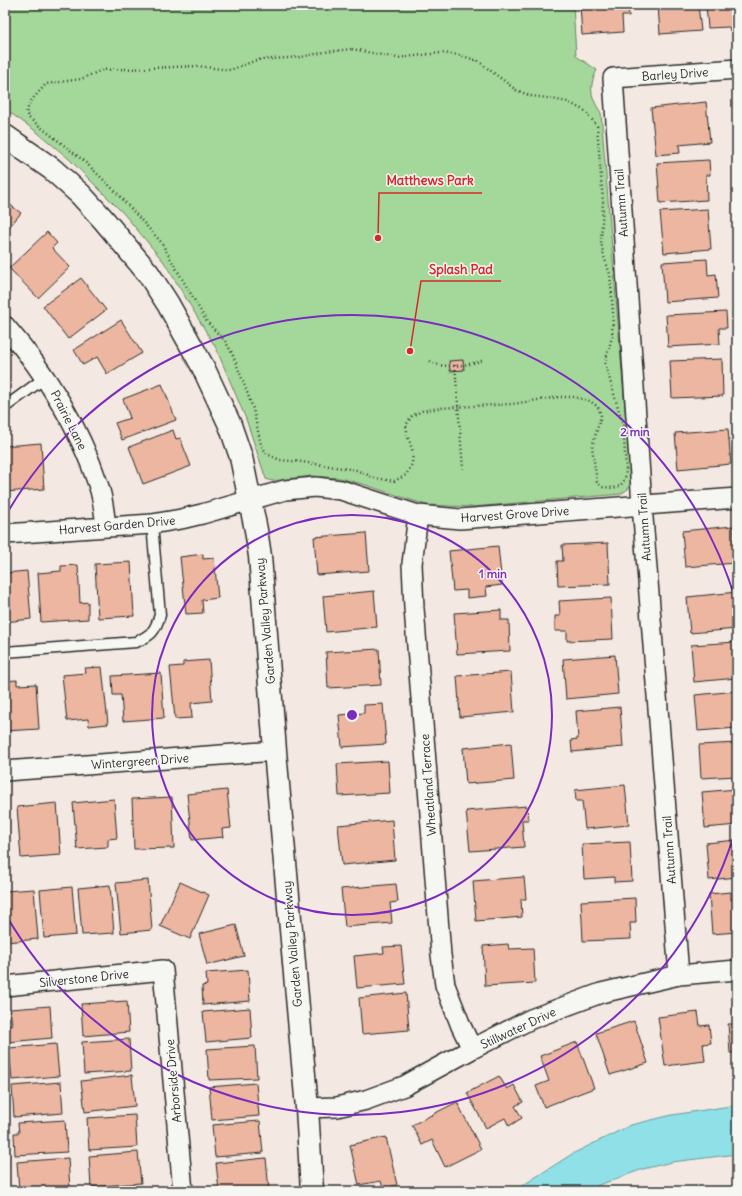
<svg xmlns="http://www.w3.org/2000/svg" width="742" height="1196" font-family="Delius,sans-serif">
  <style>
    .green { fill: #a4d89a; stroke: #688262 }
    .water { fill: #8fe1e7; stroke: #67989c }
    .building { fill: #ecb6a0; stroke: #2b2b2b }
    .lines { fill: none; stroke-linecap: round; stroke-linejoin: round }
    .service-casing { stroke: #2b2b2b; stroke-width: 13 }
    .minor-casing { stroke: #2b2b2b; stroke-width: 22 }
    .tertiary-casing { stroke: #2b2b2b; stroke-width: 25 }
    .path { stroke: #2b2b2b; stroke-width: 2.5; stroke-dasharray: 1 3; stroke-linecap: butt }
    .service { stroke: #f6f6f2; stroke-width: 10 }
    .minor { stroke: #f6f6f2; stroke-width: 19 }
    .tertiary { stroke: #f6f6f2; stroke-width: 22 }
    .ring { fill: none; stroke: #7b2cbf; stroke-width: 2 }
    .labels { text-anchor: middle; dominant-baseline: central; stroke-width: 3; stroke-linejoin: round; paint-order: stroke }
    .street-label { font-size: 12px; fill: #2b2b2b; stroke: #f6f6f2 }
    .centre { fill: #7b2cbf; stroke: #f6f6f2; stroke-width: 2 }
    .ring-label { font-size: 12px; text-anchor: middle; font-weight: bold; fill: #7b2cbf; stroke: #f6f6f2; stroke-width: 3; stroke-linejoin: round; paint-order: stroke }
    .leader { fill: none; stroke: #d62828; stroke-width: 1.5 }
    .callout-dot { fill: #d62828; stroke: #f6f6f2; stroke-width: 1.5 }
    .callout-label { font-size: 13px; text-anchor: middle; font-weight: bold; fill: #d62828; stroke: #f6f6f2; stroke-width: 3; stroke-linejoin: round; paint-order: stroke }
  </style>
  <rect width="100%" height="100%" fill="#f4e9e2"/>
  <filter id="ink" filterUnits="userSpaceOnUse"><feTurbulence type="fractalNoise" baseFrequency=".025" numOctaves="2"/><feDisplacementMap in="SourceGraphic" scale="8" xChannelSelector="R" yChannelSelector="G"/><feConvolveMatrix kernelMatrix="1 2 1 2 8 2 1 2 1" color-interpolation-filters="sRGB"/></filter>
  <g filter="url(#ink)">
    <path class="green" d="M5,5H573L576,56L597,70C588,88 591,97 601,113L631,483L628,489L621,494L472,507L426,505L366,485L340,478L311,476L272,481L266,479L246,419L216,348L164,262L124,214L68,158L37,132L5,109Z"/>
    <path class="water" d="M737,1105V1154L672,1162L643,1169L599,1185L587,1191H514L572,1154L631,1125L672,1115Z"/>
    <path class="building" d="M580,5H628L629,16H622L623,32L582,35Z
      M658,5H698L701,31L660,34Z
      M706,5H737V31H730L729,27L708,28Z
      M706,102L710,142L679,145L680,153L656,155L651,108Z
      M709,160L710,175H706L707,200L660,203L657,163Z
      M5,201L21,213L5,232Z
      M708,209L711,249L664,253L660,212Z
      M47,232L57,243L52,248L70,267L38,298L9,268Z
      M707,259L708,275L716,274L718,298L665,302L662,262Z
      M81,278L106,310L68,339L43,306Z
      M726,312L727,328H719L720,344L668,347L666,315Z
      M121,320L142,353L107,374L97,357L83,365L74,350Z
      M722,359L723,396L672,398L670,361Z
      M463,360L464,370L450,371L449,361Z
      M162,384L176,420L122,440L115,423L130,418L123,399Z
      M728,429L731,464L678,469L675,433Z
      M173,430L176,439L180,438L191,466L143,484L129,447Z
      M41,443L44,489L5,492V446Z
      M733,526L736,563L685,567L682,531Z
      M366,533L369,571L317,575L314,537Z
      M608,543L610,584L558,586L557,561H563L562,545Z
      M498,546L502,585L486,587L487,596L467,598V590L453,591L449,551Z
      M203,554V559L214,558L218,598L202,600L203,613L186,614L180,557Z
      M131,562L134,616L98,618L95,564Z
      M78,565L80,603L88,602V619L41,622L38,573L61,571V566Z
      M27,571L31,619L5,622V573Z
      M374,591L377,627L326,632L323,596Z
      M737,592V629L690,633L687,597Z
      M611,598L613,639L567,641V631H555V616H560L559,601Z
      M501,610V620H509L510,651L457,654L454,613Z
      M737,642V678L694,682L691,645Z
      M379,649L381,685L328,688L326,652Z
      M615,655L618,694L566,699L563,659Z
      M209,660L212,701L191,703L192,718L175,719L170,667L183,666V662Z
      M102,667L108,724L89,726L88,719L67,721L62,675L86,673L85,668Z
      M511,672L514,712L460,717L457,676Z
      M161,673L164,718L123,721L121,695H113L112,676Z
      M17,680V685L36,684L39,729L5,731V681Z
      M737,691V728L698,731L695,695Z
      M383,704L386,744L342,747L339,715L364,713V705Z
      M620,707L623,747L572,752L571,740L578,739L576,711Z
      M511,743L514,780L466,784L463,748Z
      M737,743V776L701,778L699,745Z
      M388,761L390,793L339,796L337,764Z
      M625,785L629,825L585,829L582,801H576L575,790Z
      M737,789V825L705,828L702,792Z
      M227,790L231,828L222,829L223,837L192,840L187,794Z
      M172,797L174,848L134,849L132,799Z
      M114,799L117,838L108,839V847L77,849L73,803Z
      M57,803L61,855L21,858L17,807Z
      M527,806L528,820H522L524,847L470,851L466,811Z
      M392,820L395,860L342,865L338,825Z
      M737,840V877L709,880L706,843Z
      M630,842L632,881L614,882V877L584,879L582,844Z
      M524,877L526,899H521L522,917L476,921L473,881Z
      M148,880L152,930L121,933L116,883Z
      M180,882L209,895L190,939L160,926Z
      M396,884L398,902L390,903L392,923L345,927L341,889Z
      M110,885L114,933L82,935L78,888Z
      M72,887L76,935L44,938L40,890Z
      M34,889L38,939L6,942L5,891Z
      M731,892V900H737V932L712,934L709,894Z
      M635,898L636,923H630L631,939L583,941L581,901Z
      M236,925L244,956L207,965L199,934Z
      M508,944L509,949L533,948L535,983L485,986L483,946Z
      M401,946L405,984L357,988L354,956L384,953L383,947Z
      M248,970L250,1001L203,1005L202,986L207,985L206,973Z
      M406,993L409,1030L362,1034L359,998Z
      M127,1001L129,1032L83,1036L81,1004Z
      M50,1006L52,1038L8,1042L6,1025H12L10,1009Z
      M733,1007H737V1053H730L728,1024H735Z
      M250,1008L252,1038L206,1042L203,1012Z
      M698,1012L700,1026L709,1025L711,1043L703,1044L705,1061L665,1066L658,1017Z
      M634,1021L648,1063L610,1075L596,1033Z
      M129,1039L131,1071L84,1074L82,1042Z
      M577,1042L594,1088L544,1107L536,1086L549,1081L540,1056Z
      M56,1044L59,1076L12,1080L9,1048Z
      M255,1046L257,1078L209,1080L207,1049Z
      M132,1075L135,1106L85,1112L81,1081Z
      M499,1076L507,1089L514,1085L523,1102L515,1106L522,1118L509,1126L505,1118L486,1128L467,1093Z
      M61,1082L63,1113L14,1117L12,1086Z
      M256,1083L259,1116L212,1120L209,1087Z
      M457,1102L481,1149L445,1167L432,1140L422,1145L412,1125Z
      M135,1115L137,1147L89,1150L87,1118Z
      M65,1120L67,1152L15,1155L14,1133H19L18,1123Z
      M260,1121L263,1153L215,1157L212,1125Z
      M386,1137L397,1185L383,1188L381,1181L359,1185L350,1145Z
      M138,1152L141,1183L91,1187L89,1156Z
      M68,1158L70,1190L19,1191L17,1162Z
      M266,1158L269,1191H219L216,1163Z"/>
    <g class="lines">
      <defs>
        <path id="service" d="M5,407L46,377
          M5,652L136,642C152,635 155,631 160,615L152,524"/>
        <path id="minor" d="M5,326C46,373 78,424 98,484C103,497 104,512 106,526
          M418,515L412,564L414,608L441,955L445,985L461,1026L472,1049
          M5,534L152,524L181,519L202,514L285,490L315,487L341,490L418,515L460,519L737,498
          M5,771L275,751
          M679,975L642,505L613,78L737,69
          M5,986L163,970L183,1191
          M307,1108L337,1107L366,1100L404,1086L472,1049L531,1019L601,993L679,975L737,970"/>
        <path id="tertiary" d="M5,136L52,169L80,194L103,219L148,273L168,304L203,367L230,425L241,457L256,530L260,556L275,751L307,1108L312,1191"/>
      </defs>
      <use href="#service" class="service-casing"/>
      <use href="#minor" class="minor-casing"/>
      <use href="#tertiary" class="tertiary-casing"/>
      <path class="path" d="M352,49L397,58L440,53L460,55L478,61L516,90L531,96L547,98L568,102L585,111L597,126L603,202L601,242L604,257L610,274L613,312L612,337L605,363L623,425L626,469L625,479L620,486L614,488L603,487L597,482L592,447L601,416L598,407L590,401L574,397H559L512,404L439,408L422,411L412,416L406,425L408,437L413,452L412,464L406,475L394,481L375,478L356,470L302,462L280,460L267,454L261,445L253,409L243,381L232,353L225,341L207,322L161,242L114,190L84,161L29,118L26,113L30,102L46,84L81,79L102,70L197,66L230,70L257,60L301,57L325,52Z
        M430,361C443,370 469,365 484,360
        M455,365L463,469"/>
      <use href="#service" class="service"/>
      <use href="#minor" class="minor"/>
      <use href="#tertiary" class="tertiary"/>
    </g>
  </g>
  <g class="ring">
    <circle cx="352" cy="715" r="200"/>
    <path d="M737 825A400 400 0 0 1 6 915M6 515A400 400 0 0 1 737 605"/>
  </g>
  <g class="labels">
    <g class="street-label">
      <text transform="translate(675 74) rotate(-4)">Barley Drive</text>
      <text transform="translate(621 203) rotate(-94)">Autumn Trail</text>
      <text transform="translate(69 420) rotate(63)">Prairie Lane</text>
      <text transform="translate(515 514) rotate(-4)">Harvest Grove Drive</text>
      <text transform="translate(117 525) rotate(-5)">Harvest Garden Drive</text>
      <text transform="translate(644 527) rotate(-94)">Autumn Trail</text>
      <text transform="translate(265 621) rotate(-95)">Garden Valley Parkway</text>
      <text transform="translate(140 761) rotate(-4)">Wintergreen Drive</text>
      <text transform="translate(428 785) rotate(-94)">Wheatland Terrace</text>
      <text transform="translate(669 850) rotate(-94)">Autumn Trail</text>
      <text transform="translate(292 944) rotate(-95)">Garden Valley Parkway</text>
      <text transform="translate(84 978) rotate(-6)">Silverstone Drive</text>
      <text transform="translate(518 1028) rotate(-25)">Stillwater Drive</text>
      <text transform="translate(173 1081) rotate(-95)">Arborside Drive</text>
    </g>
  </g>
  <circle cx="352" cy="715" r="6" class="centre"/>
  <g class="ring-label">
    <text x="635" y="436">2 min</text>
    <text x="493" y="578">1 min</text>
  </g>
  <path class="leader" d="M378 238L379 193H482M410 351L421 281H501"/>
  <g class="callout-dot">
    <circle cx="378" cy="238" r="4"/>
    <circle cx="410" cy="351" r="4"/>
  </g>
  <g class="callout-label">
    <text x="430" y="185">Matthews Park</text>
    <text x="461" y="274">Splash Pad</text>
  </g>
  <rect width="742" height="1196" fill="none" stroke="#f6f6f2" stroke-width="20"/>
  <rect x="10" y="10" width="722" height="1176" fill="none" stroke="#2b2b2b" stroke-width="1.5" filter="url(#ink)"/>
</svg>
